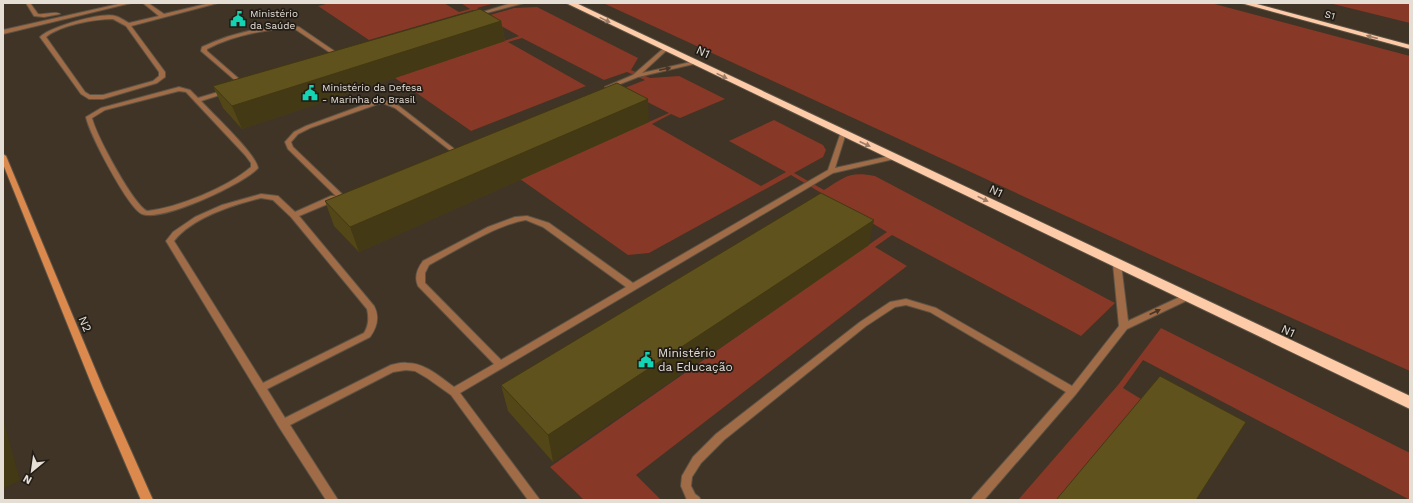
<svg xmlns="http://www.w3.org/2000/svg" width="1413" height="503" font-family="'Work Sans',sans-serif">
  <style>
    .green { fill: #873826 }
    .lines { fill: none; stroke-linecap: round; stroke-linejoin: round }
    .lane-casing { stroke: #5d5345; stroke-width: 2 }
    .secondary-casing { stroke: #5d5345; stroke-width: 2 }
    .highway-casing { stroke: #5d5345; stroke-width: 2 }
    .lane { fill: #a06c48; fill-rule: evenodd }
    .secondary { fill: #db894d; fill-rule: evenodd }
    .highway { fill: #fecba9; fill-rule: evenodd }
    .wall { fill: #534718 }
    .shaded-wall { fill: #433914 }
    .building { fill: #60521c; stroke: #433914 }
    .oneway { fill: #9b7c67 }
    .oneway2 { fill: #473425 }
    .labels { text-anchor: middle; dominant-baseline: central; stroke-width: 3.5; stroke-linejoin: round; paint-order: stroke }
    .far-poi-label { font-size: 10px; fill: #e5ded5; stroke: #211c16; text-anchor: start }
    .far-street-label { font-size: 10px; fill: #e5ded5; stroke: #211c16 }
    .street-label { font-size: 12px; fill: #e5ded5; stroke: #211c16 }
    .poi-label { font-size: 12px; fill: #e5ded5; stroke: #211c16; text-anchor: start }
  </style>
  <rect width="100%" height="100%" fill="#3f3425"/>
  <path class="green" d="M330,3H444L459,12L470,9L461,3H495L477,8L490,15L514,8L537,7L638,58L631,70L650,78L679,76L725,99L680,118L671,114L652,124L761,186L786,172L729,141L774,120L823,145L826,150L823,157L794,173L824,190C845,177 849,171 875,176L1115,303L1081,336L892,235L875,247L907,266L636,475L661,500H584L550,467L887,232L791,175L649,253L628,255L520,179L669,113L622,89L645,80L627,72L604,80L522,38L508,42L586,86L471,131L395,78L519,36L473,10L369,40L318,6Z
    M603,3H1211L1410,56V371L1162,260Z
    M1329,3H1410V23Z
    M1161,328L1410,453V500L1143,360L1123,388L1146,402L1065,500H1018L1118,385Z"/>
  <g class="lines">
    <defs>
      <path id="lane" d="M26,3H30L38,14C45,15 55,11 60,14L44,17L34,16Z
        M123,3H131L3,34V30Z
        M143,3H148L164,14L210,3H218L131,26L165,72V77L157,83L103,99H89L81,94L40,37C50,27 101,12 115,16C120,17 125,21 129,23L159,16ZM113,19L126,26L159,72V76L153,81L103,95H90L85,92L46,37C60,25 95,19 113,19Z
        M512,3H524L475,16L473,15Z
        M290,25L299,27L343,57L338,58L295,29L290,28C262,30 232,36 207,49V51L246,85L247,86L244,88L201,51L202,47C229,34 260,27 290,25Z
        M665,47L667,48V50L642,73L695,61L698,63L638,77L610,88H606L605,87L633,75Z
        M179,87L190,90L198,98L225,90H229V92L201,101C213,114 256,154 258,168C244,184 162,222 142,214C128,208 89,133 86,117L101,108ZM179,91L186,92L245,155L251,163V167C228,187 177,208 147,211C133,204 96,135 92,118L105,110Z
        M377,100L388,101L399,106L457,151L454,153L452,152L395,108L385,104H378L310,128L298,134L291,142L293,147L344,196L340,198L337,197V200L299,216L374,306C380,317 377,327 370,337L267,389L285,418L391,365C396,364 402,362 407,363C425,363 440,377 454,387L494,364L418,286C414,277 417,269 423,261L488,227L515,217L527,216L549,223L633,283L828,170L841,132L843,131L846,133L835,168L894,155L897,157L894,159L833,173L460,393L540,500H528L451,395L427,378L415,371L406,370L393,372L290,425L338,500H326L279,427L166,241L173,232L195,217L222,205L261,194L278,196L295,212L331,196H336L288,149L285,142L294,132L306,126ZM261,198L273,200L291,217L367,309C369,318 369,325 364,333L263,383L174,241C193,217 233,205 261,198ZM526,220L543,227L626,287L501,360L425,283V273L429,265C455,251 498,224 526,220Z
        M1117,261L1121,264L1128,321L1184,295L1187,294L1191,297L1190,299L1127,329L1076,394L984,500H971L973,497L1066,392L930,312L906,305L895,307L866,326L724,440L701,463L692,477L691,486L695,494L699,497L701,500H687L681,486L682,476L693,457L716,434L860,322L890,302L906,299L936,308L1072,386L1119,326L1113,264Z"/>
      <path id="secondary" d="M3,154L6,156L103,388L153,500H141L93,388L3,164Z"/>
      <path id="highway" d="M566,3H576L1410,396V409Z
        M1241,3H1253L1410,45V49Z"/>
    </defs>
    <use href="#lane" class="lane-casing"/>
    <use href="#secondary" class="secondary-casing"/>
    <use href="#highway" class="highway-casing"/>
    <use href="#lane" class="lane"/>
    <use href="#secondary" class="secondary"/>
    <use href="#highway" class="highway"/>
  </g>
  <path class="wall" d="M501,21L505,41L242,129L223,108L213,86Z
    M649,122L359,252L334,226L325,201Z
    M869,245L553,462L508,411L501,385Z"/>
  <path class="shaded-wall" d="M501,21L505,41L242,129L232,106Z
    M648,99L649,122L359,252L350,227Z
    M874,220L869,245L553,462L548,435Z
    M3,418L20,480L3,489Z"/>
  <path class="building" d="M480,9L501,21L232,106L213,86Z
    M617,83L648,99L350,227L325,201Z
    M821,193L874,220L548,435L501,385Z
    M1160,376L1246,422L1196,500H1056Z"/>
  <defs><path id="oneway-solid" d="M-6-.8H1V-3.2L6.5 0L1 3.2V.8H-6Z"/></defs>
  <g class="oneway">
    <use href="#oneway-solid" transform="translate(605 20) rotate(26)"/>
    <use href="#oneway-solid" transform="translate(1372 37) rotate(-165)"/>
    <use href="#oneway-solid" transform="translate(722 76) rotate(26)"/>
    <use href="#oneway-solid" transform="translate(865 144) rotate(25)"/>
    <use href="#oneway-solid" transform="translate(983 199) rotate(26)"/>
  </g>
  <g class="oneway2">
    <use href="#oneway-solid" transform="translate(665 69) rotate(-12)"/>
    <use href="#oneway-solid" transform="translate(1155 312) rotate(-25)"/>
  </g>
  <defs>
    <symbol id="civic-bare" viewBox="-9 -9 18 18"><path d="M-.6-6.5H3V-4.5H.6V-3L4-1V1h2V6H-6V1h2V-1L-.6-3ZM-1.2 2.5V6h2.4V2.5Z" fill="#13d5b3" stroke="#211c16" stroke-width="2.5" paint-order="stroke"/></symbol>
  </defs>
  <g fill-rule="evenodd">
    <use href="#civic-bare" x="227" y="8" width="22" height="22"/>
    <use href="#civic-bare" x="299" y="82" width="22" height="22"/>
    <use href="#civic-bare" x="635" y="349" width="22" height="22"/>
  </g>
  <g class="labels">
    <g class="far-poi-label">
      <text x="250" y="13">Ministério<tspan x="250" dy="12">da Saúde</tspan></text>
      <text x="322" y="87">Ministério da Defesa<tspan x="322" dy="12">- Marinha do Brasil</tspan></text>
    </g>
    <g class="far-street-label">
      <text transform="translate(1330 15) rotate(15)">S1</text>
    </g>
    <g class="street-label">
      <text transform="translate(703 52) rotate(25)">N1</text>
      <text transform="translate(996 191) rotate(26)">N1</text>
      <text transform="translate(85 324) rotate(68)">N2</text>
      <text transform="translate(1288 331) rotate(25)">N1</text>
    </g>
    <g class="poi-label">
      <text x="658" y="353">Ministério<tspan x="658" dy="14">da Educação</tspan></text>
    </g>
  </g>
  <rect width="1413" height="503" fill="none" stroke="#e5ded5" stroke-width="8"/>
  <g transform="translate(32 471) rotate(209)" stroke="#211c16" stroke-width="3" paint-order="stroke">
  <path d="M0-3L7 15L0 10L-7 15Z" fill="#e5ded5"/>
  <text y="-6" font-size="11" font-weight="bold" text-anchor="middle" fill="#e5ded5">N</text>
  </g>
</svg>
